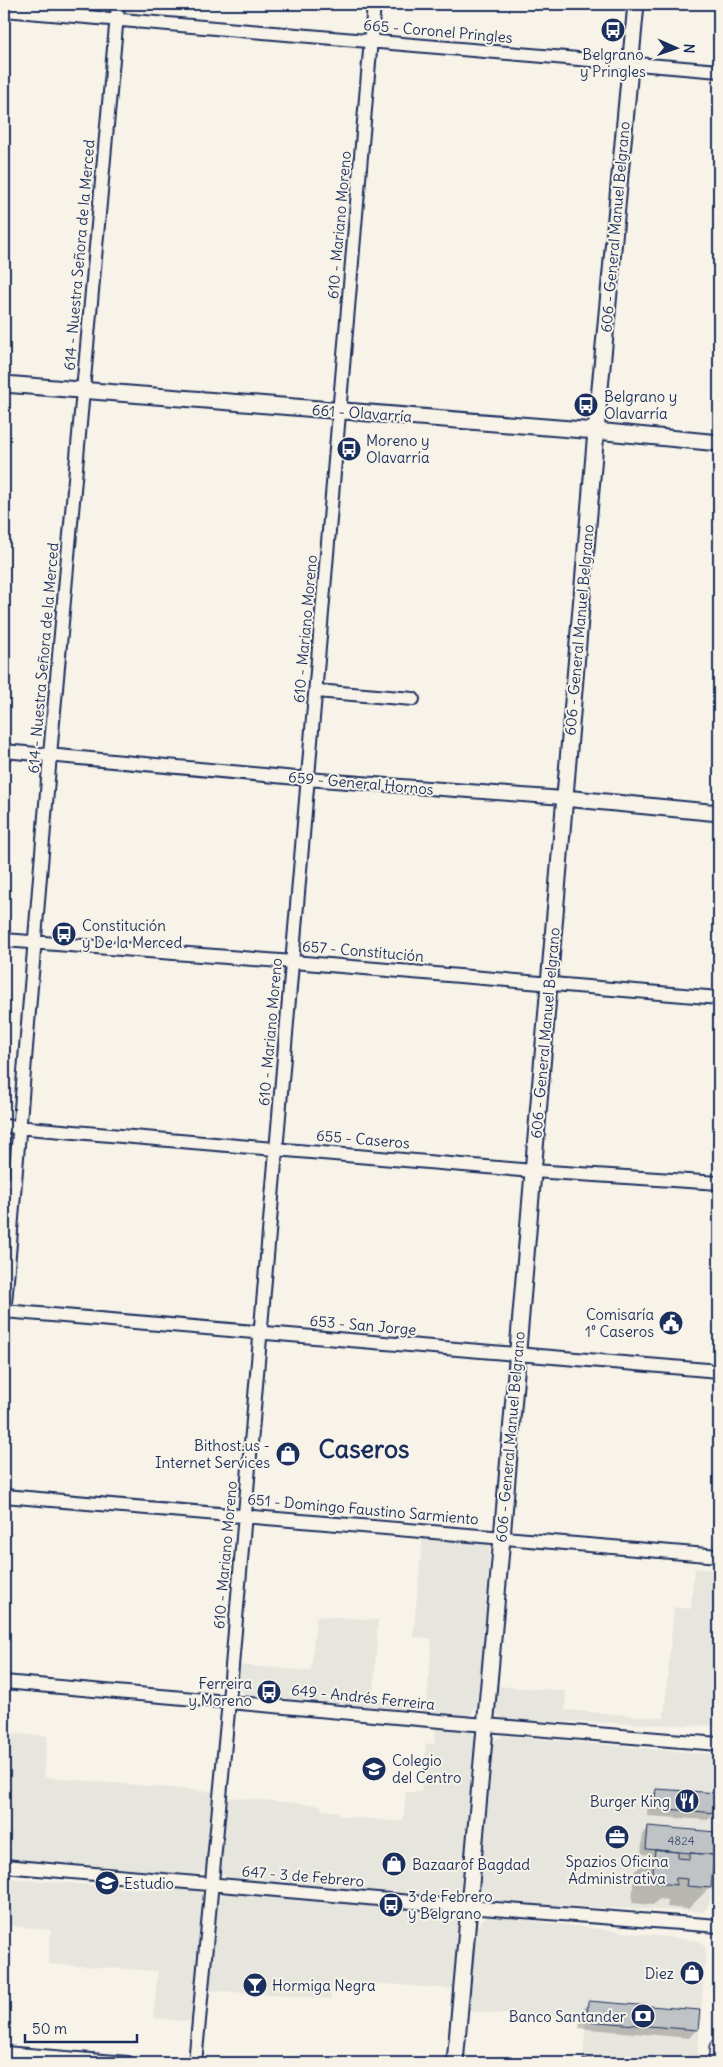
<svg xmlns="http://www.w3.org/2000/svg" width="723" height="2067" font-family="Delius,sans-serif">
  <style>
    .built { fill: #e6e5de }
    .shadow { fill: #0003 }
    .building { fill: #c0c3c5; stroke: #1b2f5e }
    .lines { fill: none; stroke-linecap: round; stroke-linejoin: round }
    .minor-casing { stroke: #1b2f5e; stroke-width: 16 }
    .tertiary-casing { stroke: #1b2f5e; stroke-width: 19 }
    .secondary-casing { stroke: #1b2f5e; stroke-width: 21 }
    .minor { stroke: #f7f3e8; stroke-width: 12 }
    .tertiary { stroke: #f7f3e8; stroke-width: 15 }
    .secondary { stroke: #f7f3e8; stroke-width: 18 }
    .labels { text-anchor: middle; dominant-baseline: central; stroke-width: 4; stroke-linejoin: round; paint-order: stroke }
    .number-label { font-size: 12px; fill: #445478 }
    .street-label { font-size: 15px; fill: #1b2f5e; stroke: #f7f3e8 }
    .poi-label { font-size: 15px; fill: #1b2f5e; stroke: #f7f3e8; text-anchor: start }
    .town-label { font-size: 25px; font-weight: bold; fill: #1b2f5e; stroke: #f7f3e8 }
  </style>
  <rect width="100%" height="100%" fill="#f7f3e8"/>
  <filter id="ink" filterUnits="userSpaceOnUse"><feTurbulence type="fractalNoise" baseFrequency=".02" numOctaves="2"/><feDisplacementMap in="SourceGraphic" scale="10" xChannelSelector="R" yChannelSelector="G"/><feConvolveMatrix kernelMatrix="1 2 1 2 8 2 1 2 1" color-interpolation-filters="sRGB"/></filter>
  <g filter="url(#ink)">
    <path class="built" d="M423,1535L487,1541L490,1546L479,1702L470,1715L245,1695L241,1690L239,1682L240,1665L311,1671L316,1616L378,1620L373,1699L427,1702L432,1639L413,1637Z
      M694,1568L719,1571V1726L507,1720L500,1717L494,1710L495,1686L566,1691L565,1710L664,1718L674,1607L691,1609Z
      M436,1728L470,1731L477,1737L463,1895L458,1898L234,1881L221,1873L219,1863L225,1797L321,1805L322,1810L339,1812V1816L403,1822L406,1792H421L426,1744H434Z
      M4,1733L47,1736L44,1777L215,1792L209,1864L207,1868L194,1878L4,1861Z
      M505,1736L719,1755V1803L710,1903L703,1912L490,1902L483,1898L478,1891L477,1881L492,1745L499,1737Z
      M4,1878L166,1891L173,1887L192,1888L198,1890L204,1897L193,2022L153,2018L158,1971L48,1964L51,1930L4,1925Z
      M227,1892H239L440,1911L453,1915L460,1922L452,1989L333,1980L331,1999L208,1990L216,1905L222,1896Z
      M489,1916L700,1941L706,1948L697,2063H583L586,2021L467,2011L475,1929L483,1919Z"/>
    <path class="shadow" d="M657,1790L716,1812L708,1820L647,1816L648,1798Z
      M648,1827L715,1833L710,1887L688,1909L667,1907L668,1900L659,1899L653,1905L632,1903L634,1872L652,1855L641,1854L643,1833Z
      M589,2003L697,2029L689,2038L579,2028L581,2011Z"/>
    <path class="building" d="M656,1789L719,1793L718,1813L654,1808Z
      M648,1826L716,1832L714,1855L646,1849Z
      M655,1850L678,1852V1858L690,1859V1853L714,1855L711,1888L687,1886L688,1879L676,1878V1885L652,1882Z
      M588,2001L700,2010L698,2030L587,2021Z
      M583,2059L633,2063H583Z"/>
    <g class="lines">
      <defs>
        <path id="minor" d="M4,10L719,71
          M316,691L413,699
          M4,751L307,779L564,798
          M4,940L293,962L719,998
          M4,1126L533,1171L719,1183
          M4,1311L719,1371
          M4,1316L50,755L118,4
          M4,1496L719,1556
          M4,1682L485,1725L719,1744
          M4,1866L468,1907L719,1926
          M4,2053L128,2063
          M195,2063L229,1701L374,4"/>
        <path id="tertiary" d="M4,384L596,431L719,443
          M564,798L719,813
          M455,2063L502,1538L596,431L636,4"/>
        <path id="secondary" d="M718,2063L719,2048"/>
      </defs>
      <use href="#minor" class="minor-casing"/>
      <use href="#tertiary" class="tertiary-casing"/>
      <use href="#secondary" class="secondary-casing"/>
      <use href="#minor" class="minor"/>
      <use href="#tertiary" class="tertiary"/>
      <use href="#secondary" class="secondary"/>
    </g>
  </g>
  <defs>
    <symbol id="bus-disc" viewBox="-11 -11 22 22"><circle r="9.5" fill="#1b2f5e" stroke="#f7f3e8"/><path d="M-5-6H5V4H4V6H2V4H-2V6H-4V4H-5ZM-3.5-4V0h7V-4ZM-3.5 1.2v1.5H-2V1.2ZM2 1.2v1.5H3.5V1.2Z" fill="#fff"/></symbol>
    <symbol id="civic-disc" viewBox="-11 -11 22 22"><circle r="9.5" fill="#1b2f5e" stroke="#f7f3e8"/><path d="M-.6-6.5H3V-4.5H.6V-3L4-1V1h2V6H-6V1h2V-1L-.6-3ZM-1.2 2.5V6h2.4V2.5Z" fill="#fff"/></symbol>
    <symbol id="shop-disc" viewBox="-11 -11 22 22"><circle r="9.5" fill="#1b2f5e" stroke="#f7f3e8"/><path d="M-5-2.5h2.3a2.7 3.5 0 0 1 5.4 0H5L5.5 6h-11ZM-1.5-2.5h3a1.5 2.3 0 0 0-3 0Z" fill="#fff"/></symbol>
    <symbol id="school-disc" viewBox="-11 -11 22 22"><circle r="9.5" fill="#1b2f5e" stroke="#f7f3e8"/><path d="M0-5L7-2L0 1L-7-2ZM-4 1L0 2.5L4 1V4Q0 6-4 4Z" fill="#fff"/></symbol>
    <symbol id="restaurant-disc" viewBox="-11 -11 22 22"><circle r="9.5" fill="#1b2f5e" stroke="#f7f3e8"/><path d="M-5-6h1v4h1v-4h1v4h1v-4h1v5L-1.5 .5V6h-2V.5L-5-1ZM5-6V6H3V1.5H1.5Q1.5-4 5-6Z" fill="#fff"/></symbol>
    <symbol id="office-disc" viewBox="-11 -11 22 22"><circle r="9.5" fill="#1b2f5e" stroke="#f7f3e8"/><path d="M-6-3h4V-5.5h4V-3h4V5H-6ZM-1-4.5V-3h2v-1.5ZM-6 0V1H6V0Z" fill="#fff"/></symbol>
    <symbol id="university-disc" viewBox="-11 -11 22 22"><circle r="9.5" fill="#1b2f5e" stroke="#f7f3e8"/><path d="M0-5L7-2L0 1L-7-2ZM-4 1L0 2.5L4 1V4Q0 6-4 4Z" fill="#fff"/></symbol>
    <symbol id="bar-disc" viewBox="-11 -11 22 22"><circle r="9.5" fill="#1b2f5e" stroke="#f7f3e8"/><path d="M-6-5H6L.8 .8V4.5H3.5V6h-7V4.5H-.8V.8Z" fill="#fff"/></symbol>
    <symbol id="bank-disc" viewBox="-11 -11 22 22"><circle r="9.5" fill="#1b2f5e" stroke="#f7f3e8"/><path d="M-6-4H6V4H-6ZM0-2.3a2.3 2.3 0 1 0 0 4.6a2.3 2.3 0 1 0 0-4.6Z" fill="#fff"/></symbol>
  </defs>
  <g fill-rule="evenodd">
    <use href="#bus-disc" x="599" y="16" width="28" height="28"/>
    <use href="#bus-disc" x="572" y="391" width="28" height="28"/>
    <use href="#bus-disc" x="335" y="435" width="28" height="28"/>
    <use href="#bus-disc" x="50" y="920" width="28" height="28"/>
    <use href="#civic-disc" x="657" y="1309" width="28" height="28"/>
    <use href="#shop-disc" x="274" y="1440" width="28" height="28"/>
    <use href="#bus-disc" x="255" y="1678" width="28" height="28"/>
    <use href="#school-disc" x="360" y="1755" width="28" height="28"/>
    <use href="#restaurant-disc" x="673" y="1787" width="28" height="28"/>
    <use href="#office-disc" x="603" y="1823" width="28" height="28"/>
    <use href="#shop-disc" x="380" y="1850" width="28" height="28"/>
    <use href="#university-disc" x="93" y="1869" width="28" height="28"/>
    <use href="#bus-disc" x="377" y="1891" width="28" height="28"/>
    <use href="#shop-disc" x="678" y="1959" width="28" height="28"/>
    <use href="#bar-disc" x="241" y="1971" width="28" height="28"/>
    <use href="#bank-disc" x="629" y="2002" width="28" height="28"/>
  </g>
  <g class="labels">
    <g class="number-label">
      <text x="681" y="1840">4824</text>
    </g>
    <g class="street-label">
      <text transform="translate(438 31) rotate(5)">665 - Coronel Pringles</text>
      <text transform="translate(339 225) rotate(-85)">610 - Mariano Moreno</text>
      <text transform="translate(615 227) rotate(-85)">606 - General Manuel Belgrano</text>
      <text transform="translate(79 255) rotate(-85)">614 - Nuestra Señora de la Merced</text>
      <text transform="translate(362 413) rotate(4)">661 - Olavarría</text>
      <text transform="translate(305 629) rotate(-85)">610 - Mariano Moreno</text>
      <text transform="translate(579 630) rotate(-85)">606 - General Manuel Belgrano</text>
      <text transform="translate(43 658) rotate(-85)">614 - Nuestra Señora de la Merced</text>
      <text transform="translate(361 783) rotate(5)">659 - General Hornos</text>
      <text transform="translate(363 951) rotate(5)">657 - Constitución</text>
      <text transform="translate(270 1032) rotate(-85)">610 - Mariano Moreno</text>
      <text transform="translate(545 1033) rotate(-85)">606 - General Manuel Belgrano</text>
      <text transform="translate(363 1139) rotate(5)">655 - Caseros</text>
      <text transform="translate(363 1325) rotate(5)">653 - San Jorge</text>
      <text transform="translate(510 1437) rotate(-85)">606 - General Manuel Belgrano</text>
      <text transform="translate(363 1509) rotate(5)">651 - Domingo Faustino Sarmiento</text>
      <text transform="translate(225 1555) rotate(-85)">610 - Mariano Moreno</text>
      <text transform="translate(363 1697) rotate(6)">649 - Andrés Ferreira</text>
      <text transform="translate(303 1876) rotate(5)">647 - 3 de Febrero</text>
    </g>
    <g class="poi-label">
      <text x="613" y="54" text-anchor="middle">Belgrano<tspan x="613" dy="17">y Pringles</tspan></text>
      <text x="604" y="396">Belgrano y<tspan x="604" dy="17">Olavarría</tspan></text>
      <text x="366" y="440">Moreno y<tspan x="366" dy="17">Olavarría</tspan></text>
      <text x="82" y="925">Constitución<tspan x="82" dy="17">y De la Merced</tspan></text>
      <text x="654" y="1314" text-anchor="end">Comisaría<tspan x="654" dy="17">1° Caseros</tspan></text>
      <text x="270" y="1445" text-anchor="end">Bithost.us -<tspan x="270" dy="17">Internet Services</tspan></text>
      <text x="252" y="1683" text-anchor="end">Ferreira<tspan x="252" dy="17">y Moreno</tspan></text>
      <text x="392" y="1760">Colegio<tspan x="392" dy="17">del Centro</tspan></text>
      <text x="670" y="1801" text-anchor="end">Burger King</text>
      <text x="617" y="1861" text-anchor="middle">Spazios Oficina<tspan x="617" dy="17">Administrativa</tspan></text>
      <text x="412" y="1864">Bazaarof Bagdad</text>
      <text x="124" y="1883">Estudio</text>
      <text x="408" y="1896">3 de Febrero<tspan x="408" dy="17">y Belgrano</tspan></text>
      <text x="674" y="1973" text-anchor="end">Diez</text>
      <text x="272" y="1985">Hormiga Negra</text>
      <text x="626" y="2016" text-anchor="end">Banco Santander</text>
    </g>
    <g class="town-label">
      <text x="364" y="1449">Caseros</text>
    </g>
  </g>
  <rect width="723" height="2067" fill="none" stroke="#f7f3e8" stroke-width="20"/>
  <rect x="10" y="10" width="703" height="2047" fill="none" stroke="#1b2f5e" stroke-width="2" filter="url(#ink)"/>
  <g transform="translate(676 48) rotate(92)" stroke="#f7f3e8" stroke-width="4" paint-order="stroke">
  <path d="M0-4L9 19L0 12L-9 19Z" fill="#1b2f5e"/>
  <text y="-8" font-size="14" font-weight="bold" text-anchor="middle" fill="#1b2f5e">N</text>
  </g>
  <path d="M25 2034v8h112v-8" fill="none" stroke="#1b2f5e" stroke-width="2.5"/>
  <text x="32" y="2034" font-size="15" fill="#1b2f5e" stroke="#f7f3e8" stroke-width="4" paint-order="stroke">50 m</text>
</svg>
